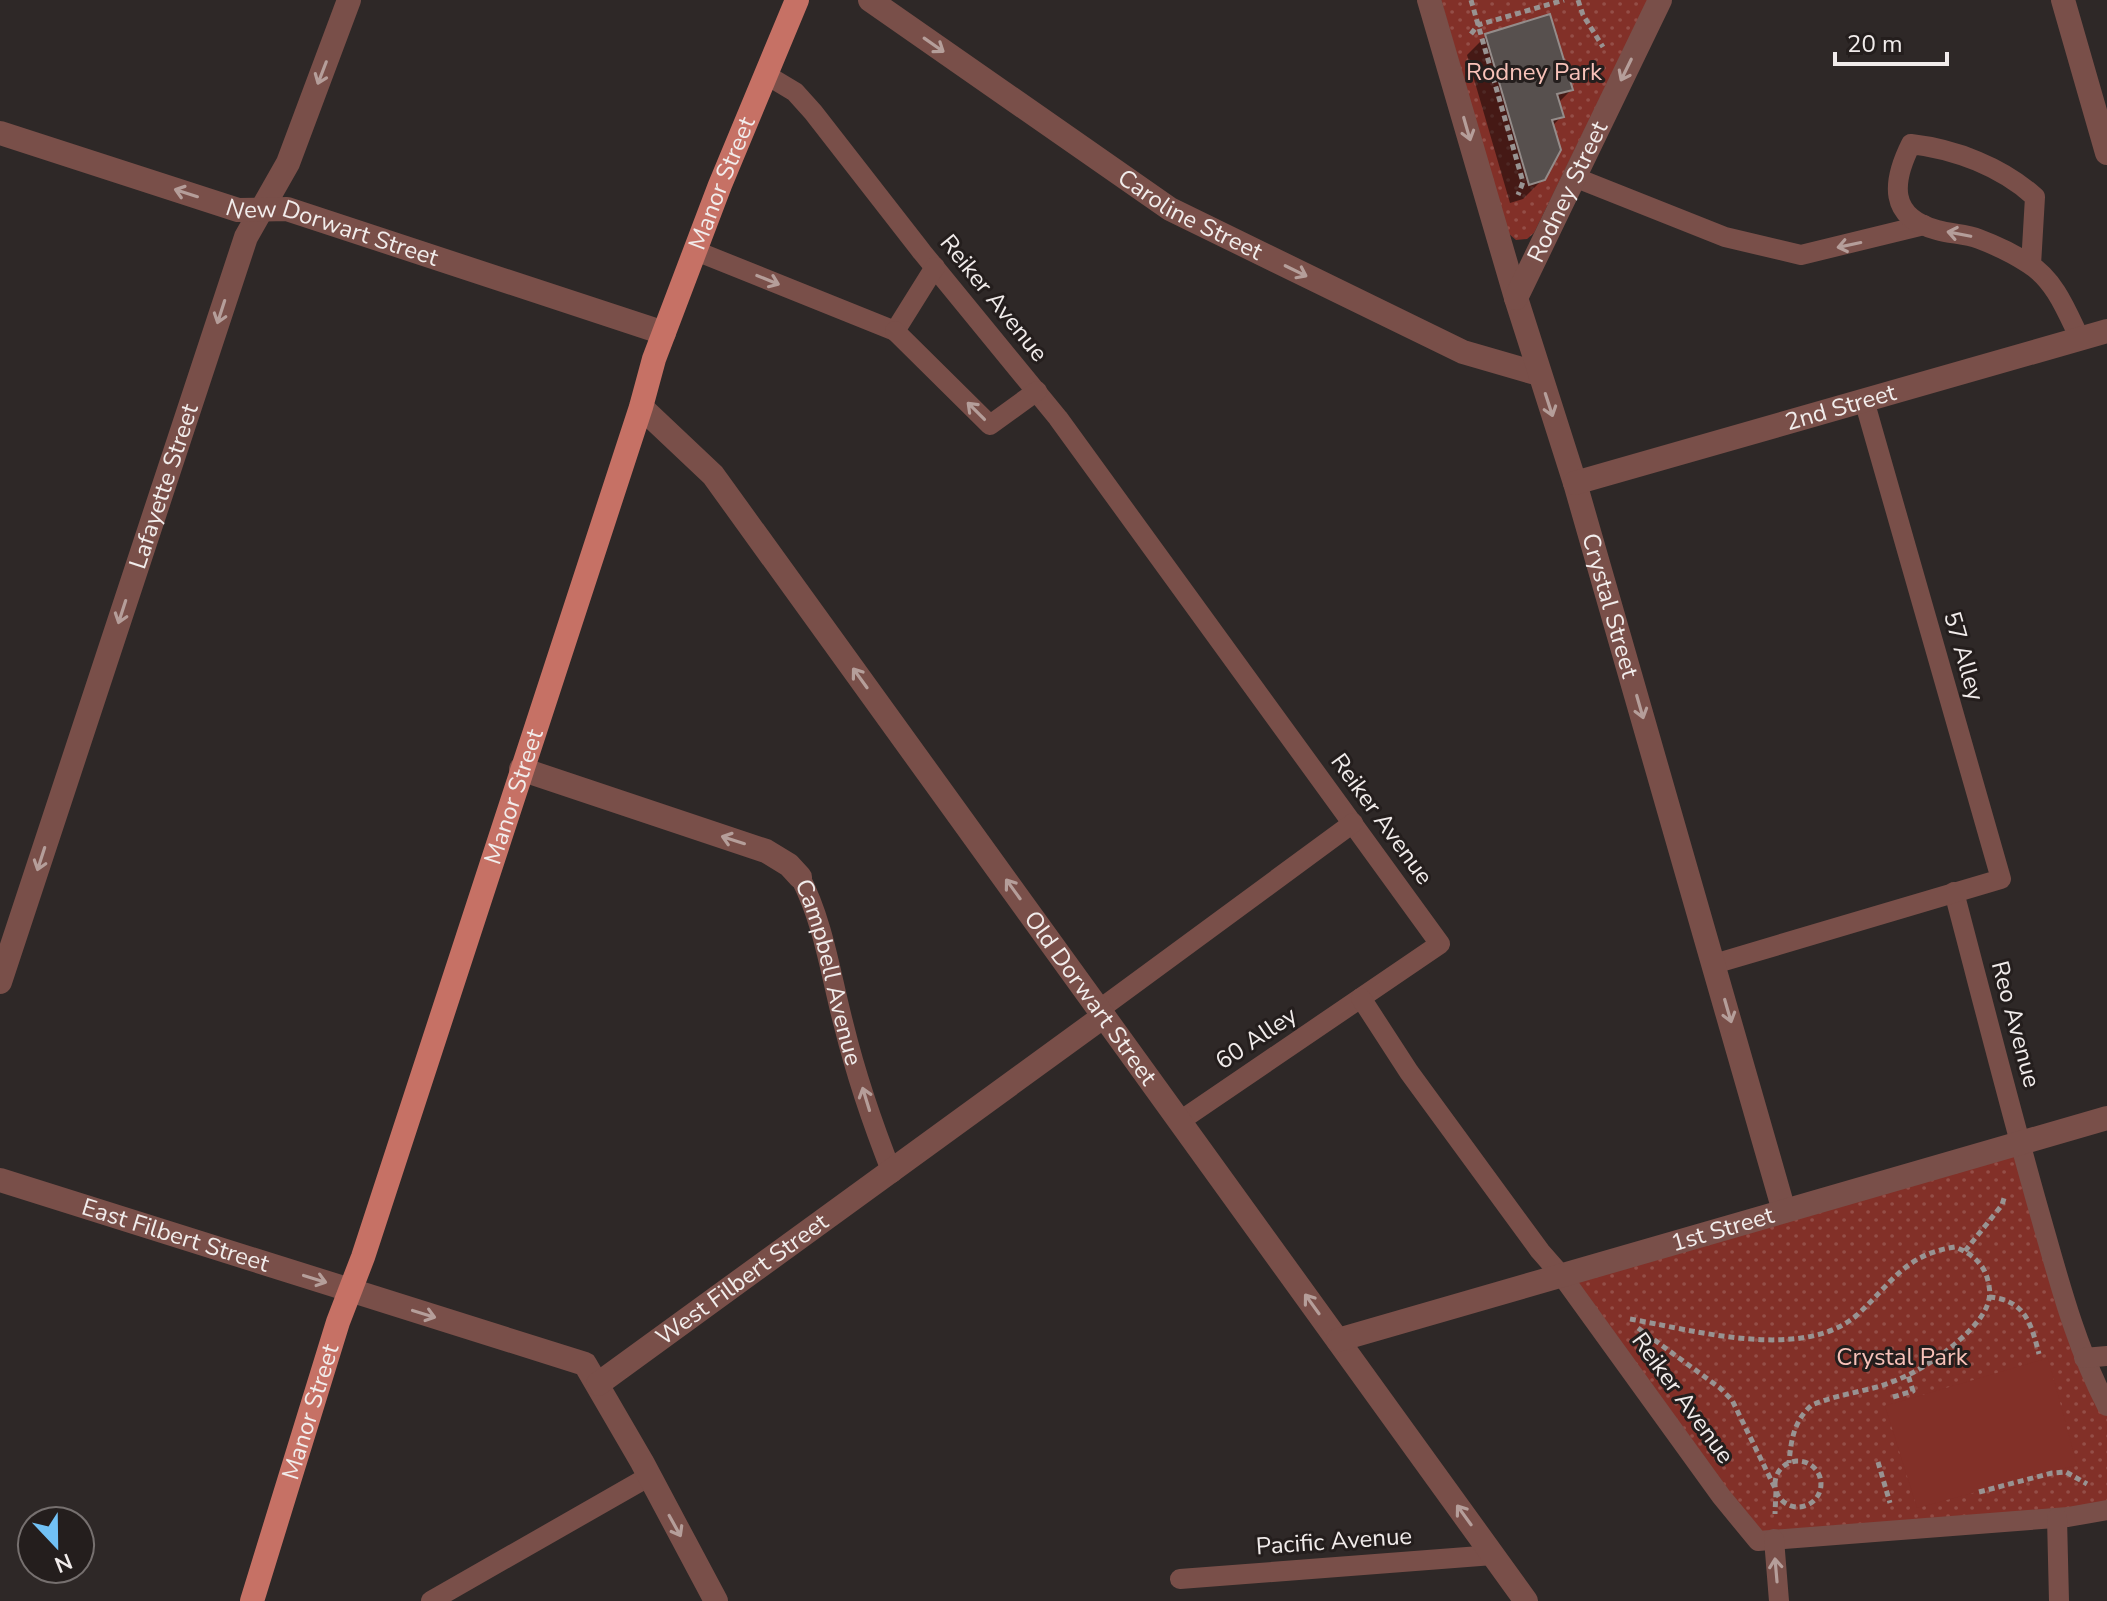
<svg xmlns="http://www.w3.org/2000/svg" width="2107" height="1601" font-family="'Nunito Sans',sans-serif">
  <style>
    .grass { fill: url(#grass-dots) }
    .garden { fill: #823028 }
    .shadow { fill: #0007 }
    .building { fill: #57504e; stroke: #948c8a; stroke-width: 2 }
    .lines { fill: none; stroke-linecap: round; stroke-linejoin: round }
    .path { stroke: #989392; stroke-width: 5; stroke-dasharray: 6 4; stroke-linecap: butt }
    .service { stroke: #794f49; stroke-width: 20 }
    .minor { stroke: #794f49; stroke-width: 24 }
    .tertiary { stroke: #794f49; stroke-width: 24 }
    .primary { stroke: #c67165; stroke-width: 24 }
    .oneway { stroke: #b59e9a }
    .labels { text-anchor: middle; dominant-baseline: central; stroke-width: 6; stroke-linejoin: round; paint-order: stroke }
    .park-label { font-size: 24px; fill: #f8c2b9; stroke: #241e1d }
    .street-label { font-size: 24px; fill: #f1eceb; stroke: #241e1d }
  </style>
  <defs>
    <pattern id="grass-dots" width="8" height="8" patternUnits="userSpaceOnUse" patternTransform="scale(2)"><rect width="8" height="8" fill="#823028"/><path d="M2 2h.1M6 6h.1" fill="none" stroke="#944e47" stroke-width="1.8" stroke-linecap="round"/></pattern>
  </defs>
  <rect width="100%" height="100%" fill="#2e2827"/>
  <path class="grass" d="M1441,0H1648L1534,233L1527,239L1516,240L1508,233Z
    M2020,1145L2107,1406V1510L1758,1541L1562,1276Z"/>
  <path class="garden" d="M2048,1358L2077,1465L1917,1508L1885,1406Z"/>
  <path class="shadow" d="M1486,36L1571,90L1558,103L1562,116L1552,126L1543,179L1523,199L1510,203L1467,55Z"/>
  <path class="building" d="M1550,14L1573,90L1557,94L1564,117L1552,120L1561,150L1545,180L1529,185L1485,34Z"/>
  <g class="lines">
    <path class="path" d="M1471,0L1523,182L1518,195
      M1578,0L1583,15L1603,47
      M1471,34L1478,25L1564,0
      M1965,1251L2002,1205L2005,1195
      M1989,1297C2025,1300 2031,1323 2039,1354
      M1630,1319C1693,1330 1803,1362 1857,1315C1891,1284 1905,1254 1955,1247C1973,1254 1986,1265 1989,1286C1993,1305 1979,1321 1966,1334C1941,1358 1911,1377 1877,1387C1855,1393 1833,1396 1812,1405C1794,1420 1791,1440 1789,1463
      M1638,1328L1720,1388L1732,1400L1776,1490L1775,1514
      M1893,1397L1913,1391L1908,1375
      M1775 1484a23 23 0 1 1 46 0a23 23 0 1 1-46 0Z
      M1878,1462L1890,1503
      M1979,1492L2052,1473L2066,1472L2087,1484"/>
    <g class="service">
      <path d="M765,74L795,92L813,112L922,252L1058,418L1440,944L1180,1121"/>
      <path d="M1574,177L1725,237L1801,255L1924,225"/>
      <path d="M696,251L895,331L935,267"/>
      <path d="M2031,265L2035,197C2002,167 1955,149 1911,144C1892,182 1888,217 1937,230C1951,234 1966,234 1979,239C1995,245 2014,254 2029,264C2055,280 2067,312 2080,339"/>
      <path d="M895,331L990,425L1037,391"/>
      <path id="s1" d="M800,877C824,923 831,977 844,1026C856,1075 873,1125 892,1173"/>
      <path d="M1954,892C1982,998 2009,1105 2039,1211C2058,1277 2075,1345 2107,1406"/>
      <path d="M1714,964L2001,879L1864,400"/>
      <path d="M1361,998L1409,1072L1540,1251L1562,1276L1721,1496L1758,1541L2068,1517L2107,1510"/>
      <path d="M1100,1009L1353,823"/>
      <path d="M2084,1358L2107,1356"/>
      <path d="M2057,1518L2059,1601"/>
      <path d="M1774,1539L1779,1601"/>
      <path d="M1180,1579L1493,1555"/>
      <path d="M431,1601L648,1477"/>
    </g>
    <g class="minor">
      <path id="s2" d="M870,0L1170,209L1463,352L1539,374"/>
      <path id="s3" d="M1429,0L1516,298L1575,483L1784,1211"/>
      <path d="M2063,0L2107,153"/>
      <path id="s4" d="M1516,298L1660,0"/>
      <path id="s5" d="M641,407L713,475L1526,1601"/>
      <path id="s6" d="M1575,483L2107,331"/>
      <path d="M521,769L766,851L789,865L800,877"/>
      <path id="s7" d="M0,982L246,237L288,163L349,0"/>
      <path d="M350,1290L585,1364L642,1462L716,1601"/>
      <path id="s8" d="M1338,1340L2107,1118"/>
      <path id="s9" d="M598,1384L1104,1016"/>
    </g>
    <g class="tertiary">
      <path id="s10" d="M0,133L238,210L287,209L664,333"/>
      <path id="s11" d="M0,1180L350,1290"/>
    </g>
    <path class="primary" id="s12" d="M252,1601L338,1322L363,1257L641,407L654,359L720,185L797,0"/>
  </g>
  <defs><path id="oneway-shaft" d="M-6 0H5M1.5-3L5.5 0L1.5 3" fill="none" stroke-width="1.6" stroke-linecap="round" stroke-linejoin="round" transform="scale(2)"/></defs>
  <g class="oneway">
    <use href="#oneway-shaft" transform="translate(934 45) rotate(35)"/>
    <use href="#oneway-shaft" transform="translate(1626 70) rotate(116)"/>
    <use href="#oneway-shaft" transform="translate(322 73) rotate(111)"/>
    <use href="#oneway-shaft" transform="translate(1467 129) rotate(74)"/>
    <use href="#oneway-shaft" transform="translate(186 193) rotate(-162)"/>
    <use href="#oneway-shaft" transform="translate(1959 234) rotate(-169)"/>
    <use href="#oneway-shaft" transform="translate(1849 245) rotate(168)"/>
    <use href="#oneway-shaft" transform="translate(1296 271) rotate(26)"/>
    <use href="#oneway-shaft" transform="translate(768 280) rotate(22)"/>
    <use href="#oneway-shaft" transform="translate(221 312) rotate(108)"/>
    <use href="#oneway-shaft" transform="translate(1549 405) rotate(72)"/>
    <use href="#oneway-shaft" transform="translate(976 411) rotate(-135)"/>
    <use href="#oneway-shaft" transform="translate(122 612) rotate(108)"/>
    <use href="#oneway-shaft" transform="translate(860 678) rotate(-126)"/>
    <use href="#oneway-shaft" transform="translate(1640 707) rotate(74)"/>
    <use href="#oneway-shaft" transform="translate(733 840) rotate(-162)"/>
    <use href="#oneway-shaft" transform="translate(41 859) rotate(108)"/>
    <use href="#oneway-shaft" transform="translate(1013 889) rotate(-126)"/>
    <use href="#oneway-shaft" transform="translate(1728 1011) rotate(74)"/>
    <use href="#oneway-shaft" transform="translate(866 1099) rotate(-107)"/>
    <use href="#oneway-shaft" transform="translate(315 1279) rotate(17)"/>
    <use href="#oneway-shaft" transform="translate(1312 1304) rotate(-126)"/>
    <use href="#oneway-shaft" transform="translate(424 1314) rotate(17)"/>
    <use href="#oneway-shaft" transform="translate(1464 1515) rotate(-126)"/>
    <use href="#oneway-shaft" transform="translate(675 1526) rotate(61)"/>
    <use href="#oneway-shaft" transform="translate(1776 1570) rotate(-95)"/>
  </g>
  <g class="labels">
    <g class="park-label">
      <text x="1534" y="72">Rodney Park</text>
      <text x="1902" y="1357">Crystal Park</text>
    </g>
    <g class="street-label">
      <text stroke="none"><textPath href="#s12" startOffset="1494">Manor Street</textPath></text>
      <text stroke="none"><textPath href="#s4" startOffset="118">Rodney Street</textPath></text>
      <text stroke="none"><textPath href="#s2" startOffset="386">Caroline Street</textPath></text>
      <text stroke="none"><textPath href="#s10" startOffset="348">New Dorwart Street</textPath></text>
      <text transform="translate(994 298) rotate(51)">Reiker Avenue</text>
      <text stroke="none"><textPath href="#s6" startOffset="276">2nd Street</textPath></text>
      <text stroke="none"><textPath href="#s7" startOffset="522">Lafayette Street</textPath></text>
      <text stroke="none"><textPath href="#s3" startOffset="632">Crystal Street</textPath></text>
      <text transform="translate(1964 656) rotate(74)">57 Alley</text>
      <text stroke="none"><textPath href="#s12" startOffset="846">Manor Street</textPath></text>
      <text transform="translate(1382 819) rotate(54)">Reiker Avenue</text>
      <text stroke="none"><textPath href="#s1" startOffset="100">Campbell Avenue</textPath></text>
      <text stroke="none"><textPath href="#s5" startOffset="744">Old Dorwart Street</textPath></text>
      <text transform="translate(2016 1024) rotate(75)">Reo Avenue</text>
      <text transform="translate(1256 1038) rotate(-34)">60 Alley</text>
      <text stroke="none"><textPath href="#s8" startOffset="400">1st Street</textPath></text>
      <text stroke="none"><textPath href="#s11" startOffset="184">East Filbert Street</textPath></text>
      <text stroke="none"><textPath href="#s9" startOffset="178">West Filbert Street</textPath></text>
      <text transform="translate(1683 1398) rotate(54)">Reiker Avenue</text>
      <text stroke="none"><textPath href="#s12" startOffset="198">Manor Street</textPath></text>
      <text transform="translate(1334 1541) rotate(-4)">Pacific Avenue</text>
    </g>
  </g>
  <g transform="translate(56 1545) rotate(158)"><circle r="38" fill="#241e1d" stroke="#76706f" stroke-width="2"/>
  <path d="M0-6L14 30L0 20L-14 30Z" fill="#71c1f5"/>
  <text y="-12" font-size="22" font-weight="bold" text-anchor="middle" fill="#f1eceb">N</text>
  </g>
  <path d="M1835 52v12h112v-12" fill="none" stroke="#f1eceb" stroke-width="4"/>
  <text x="1847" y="52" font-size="24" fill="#f1eceb" stroke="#241e1d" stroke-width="6" paint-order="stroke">20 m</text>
</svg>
